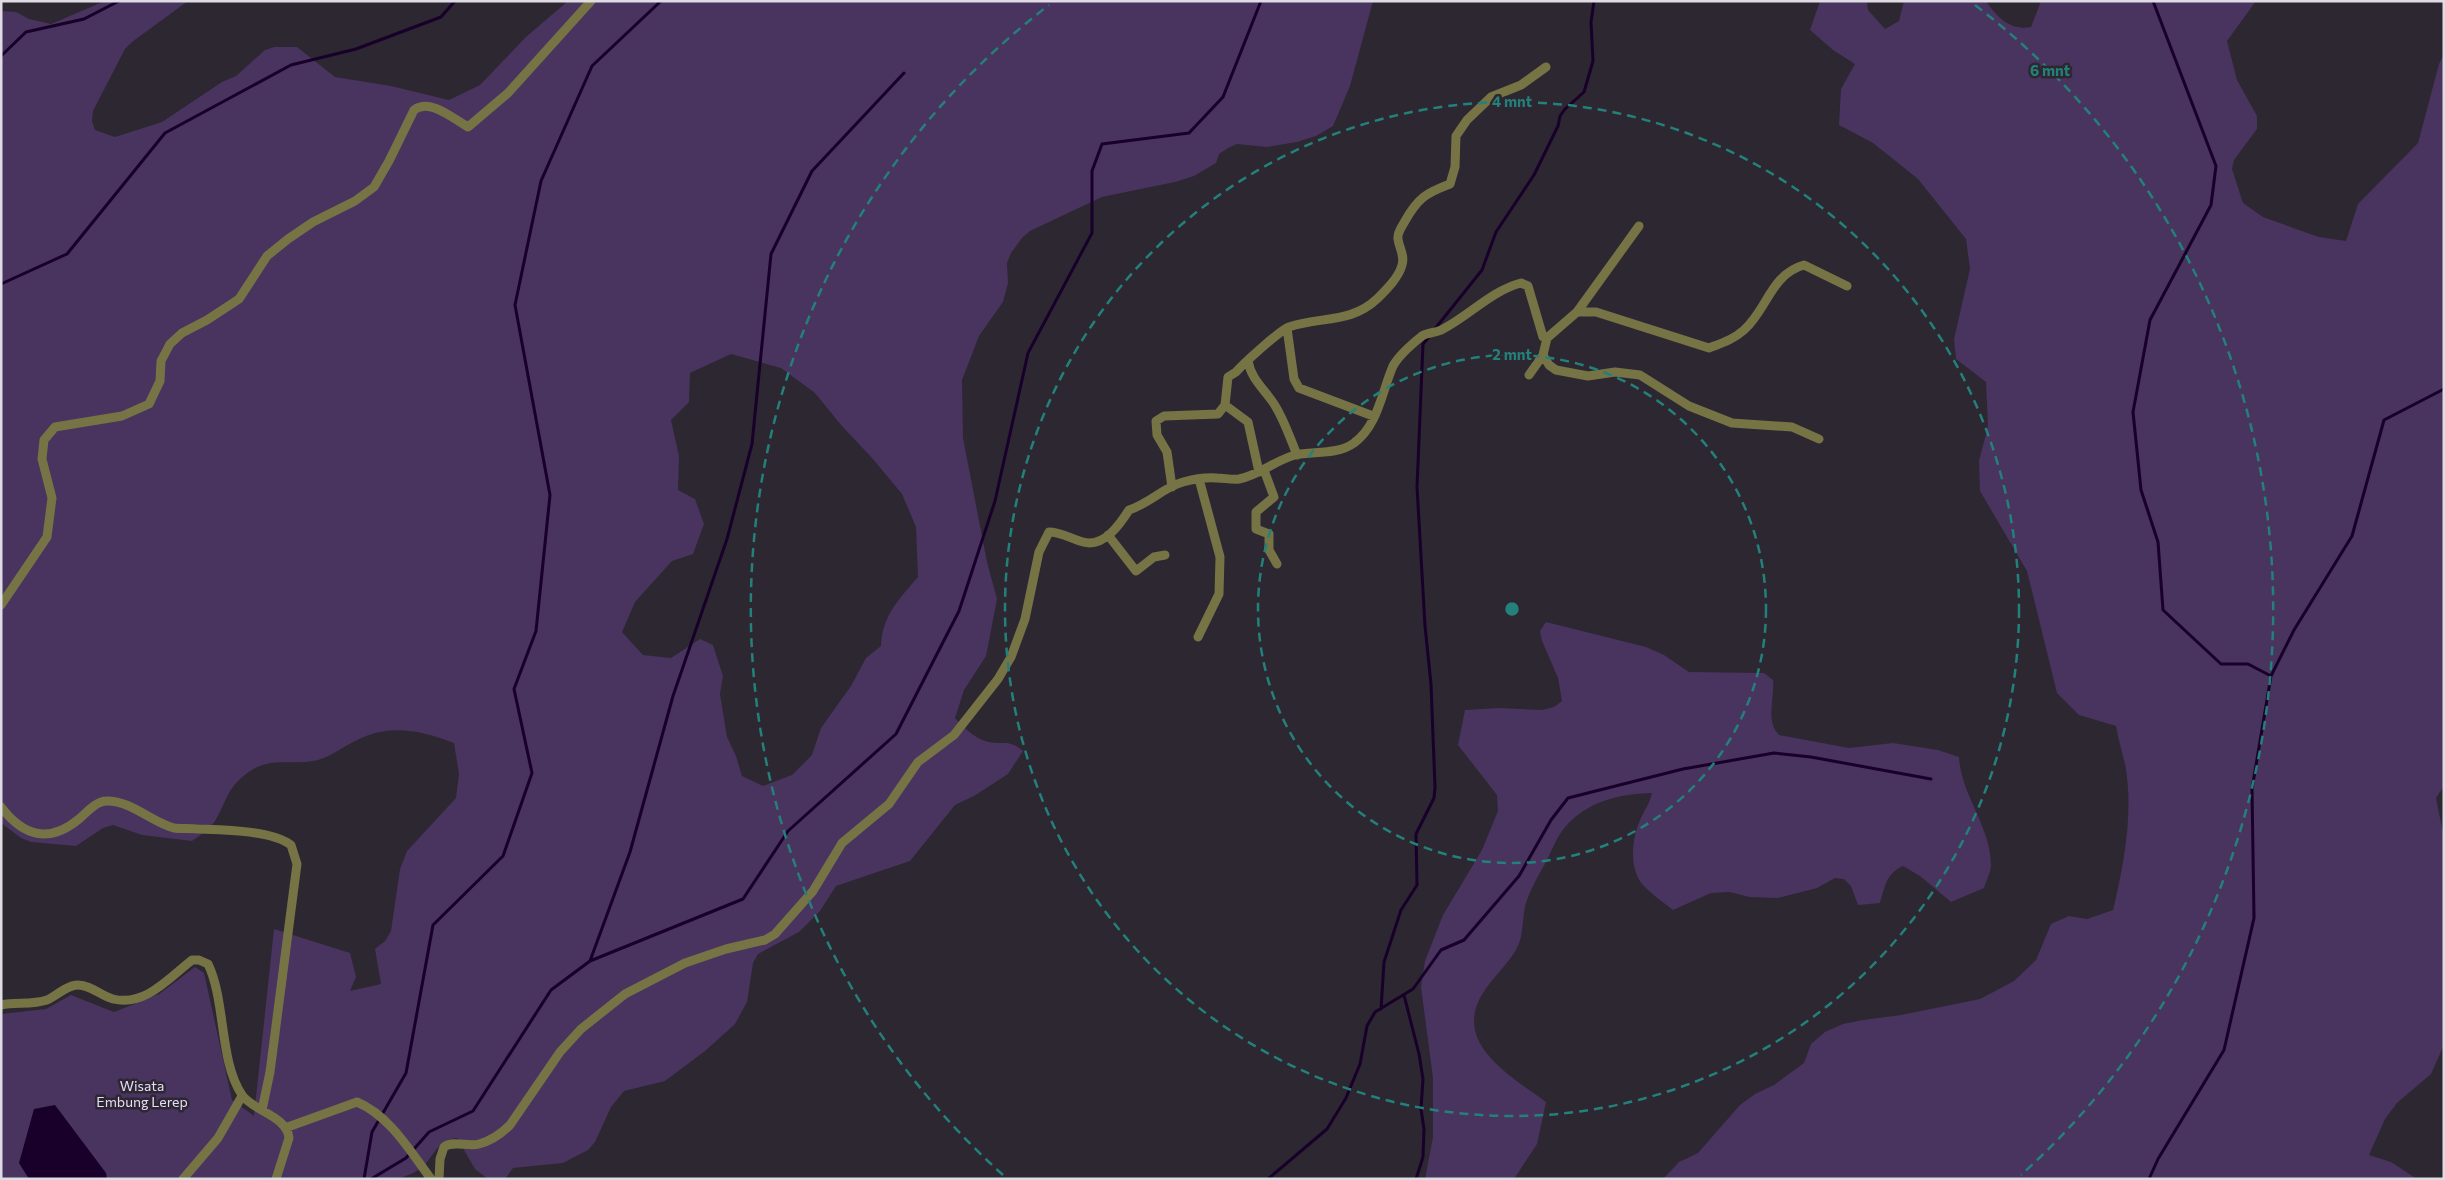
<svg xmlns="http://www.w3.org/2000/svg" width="2445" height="1180" font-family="Commissioner,sans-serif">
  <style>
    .green { fill: #49335f; fill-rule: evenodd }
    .water { fill: #18002a }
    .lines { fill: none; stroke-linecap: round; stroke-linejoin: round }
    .stream { stroke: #18002a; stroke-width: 3 }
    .minor { stroke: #767345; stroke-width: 9 }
    .ring { fill: none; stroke: #24807a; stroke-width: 2.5; stroke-dasharray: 9 6 }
    .labels { text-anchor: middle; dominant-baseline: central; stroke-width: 5; stroke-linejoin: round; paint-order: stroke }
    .park-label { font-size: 14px; fill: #e8dafa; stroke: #2c2731 }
    .centre { fill: #24807a; stroke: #2c2731; stroke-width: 2.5 }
    .ring-label { font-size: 15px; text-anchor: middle; font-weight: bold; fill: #24807a; stroke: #2c2731; stroke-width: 5; stroke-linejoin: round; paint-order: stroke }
  </style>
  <rect width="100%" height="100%" fill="#2c2731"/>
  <path class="green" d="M105,1H188L132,42L125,49L93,111L92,121L95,130L115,137L162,122L222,82L236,76L265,50L274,47H297L335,77L391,86L449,100L480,85L526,37L568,1H1373L1350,86L1333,126L1316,136L1297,142L1267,147L1237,144L1228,148L1219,154L1216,163L1194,176L1175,182L1102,197L1030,231L1022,238L1011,253L1007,263L1008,283L1003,302L979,336L962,380L963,438L987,562L997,599L986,656L964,690L955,718C964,727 973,737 985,741C1000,746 1009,738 1023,751L1008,774L974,796L955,805L910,861L836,886L820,911L799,932L758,954L753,963L747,1002L735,1024L705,1051L665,1081L624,1091L611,1107L595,1142L588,1150L563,1163L513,1168L505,1179H488L475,1169L457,1138C441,1139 435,1152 427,1162C421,1171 406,1177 395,1179H1V1014L46,1009L71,995L114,1012L159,994L195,967L204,973L232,1100L254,1116L274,929L350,953L356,977L350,991L381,984L375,949L385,941L391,931L400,869L407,851L456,798L459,774L454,743C421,730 388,723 355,741C343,747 332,756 318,760C286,767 269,753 240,779C226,792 224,807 215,821C210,829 199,836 192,841L142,835L113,825L103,828L76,846L31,842L21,838L1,823V11L16,12L29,19L51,24ZM731,354L781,368L815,393L841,425L872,458L902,494L916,527L918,577C899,599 882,616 881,646L866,658L851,686L821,728L812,755L792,775L763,786L742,776L736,756L727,737L720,694L723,676L713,645L700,639L671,658L643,655L622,632L635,602L672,561L693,554L704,524L695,499L678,490L679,456L671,420L689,402L690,373Z
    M1820,1H1867L1868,10L1885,29L1899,21L1904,1H1986C1997,17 2010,31 2031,27L2041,1H2256L2227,41L2237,80L2257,116V129L2234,160L2232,169L2243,203L2263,217L2296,229L2319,237L2346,241L2358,204L2418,143L2439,64L2444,54V786L2436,798L2444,838V1045L2431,1074L2397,1103L2385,1119L2369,1155L2391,1162L2417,1179H1663L1679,1162L1698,1153L1740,1105L1755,1094L1774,1085L1804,1063L1811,1044L1825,1032L1843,1024L1863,1020L1901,1015L1980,999L2014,981L2036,960L2051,924L2069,916L2087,919L2113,910C2124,864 2134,811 2125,764C2122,751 2118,739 2116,726L2079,715L2057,693L2027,571L1980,491L1979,461L1988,426L1986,382L1956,359L1954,339L1970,269L1966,239L1918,179L1873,143L1839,125L1841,89L1855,64L1833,50L1810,30Z
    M1546,622L1646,647L1664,655L1689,672L1764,673L1773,680C1775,699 1765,720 1779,735L1849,748L1893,743L1938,750L1959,757C1961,795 1991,827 1991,865C1991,872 1986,881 1984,888L1951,902L1920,876L1903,866C1886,874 1885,886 1880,903L1858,905L1851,886L1844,879L1835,878L1817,888L1778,898L1749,897L1730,892L1711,893L1673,910C1663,902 1651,894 1643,885C1628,869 1632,836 1641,818C1645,809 1650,803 1652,793C1620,794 1588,801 1566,826C1557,836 1552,850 1546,862C1538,876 1531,888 1526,903C1522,917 1524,935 1517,948C1503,974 1468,995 1475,1030C1481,1060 1523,1085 1546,1102L1537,1144L1514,1179H1425L1433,1137V1078L1421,987L1425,961L1443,915L1482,850L1498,811L1497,795L1458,745L1465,710L1499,708L1542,710L1554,707L1562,701L1558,678L1542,641L1540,631Z"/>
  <path class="water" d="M55,1105L106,1173L107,1179H29L19,1163L34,1109Z"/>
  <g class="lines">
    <path class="stream" d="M2153,1L2216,166L2211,205L2150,320L2133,412L2141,490L2158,542L2163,610L2221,664H2248L2271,676
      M1,56L26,32L84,19L119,1
      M1,284L67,254L165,133L291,65L356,49L441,17L455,1
      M1434,330L1482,270L1496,232L1534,175L1558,126L1560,116L1565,109L1584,92L1593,61L1591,22L1594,1
      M590,961L630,852L673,696L727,539L752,444L771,254L812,171L904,73
      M1404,995L1419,1054L1423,1079L1421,1109L1424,1129L1423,1157L1416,1179
      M1381,1009L1384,962L1401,910L1417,885L1416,834L1434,798L1435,787L1431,684L1425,626L1417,487L1423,344L1429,337
      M364,1179L372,1132L406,1073L433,925L503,856L532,773L514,689L536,631L550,495L515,305L541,181L592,66L661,1
      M371,1179L406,1158L429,1132L473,1111L551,990L590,961L743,899L788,831L896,734L959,611L995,501L1028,353L1092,233V171L1102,144L1189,133L1223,97L1261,1
      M1268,1179L1327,1129L1346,1098L1360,1064L1367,1026L1375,1012L1413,989L1441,950L1464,940L1519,876L1551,820L1568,798L1683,769L1774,753L1811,757L1931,779
      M2149,1179L2158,1159L2224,1050L2254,918L2252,789L2271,676L2294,630L2352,536L2384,420L2444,389"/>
    <path class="minor" d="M1577,312L1639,226
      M1287,328L1294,379L1299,388L1373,416
      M1543,355L1549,365L1556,370L1588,376L1615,372L1640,375L1689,406L1732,423L1792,427L1819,439
      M1248,361C1251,378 1262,387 1272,401C1283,416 1290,438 1297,455
      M1529,375L1543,355L1547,338
      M1225,405L1248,422L1259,472
      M1264,470L1274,497L1256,512V529L1269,534V550L1277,564
      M1172,487L1167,452L1157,435L1156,421L1164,416L1218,414L1225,405L1228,377L1236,372C1244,363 1279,331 1289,327C1321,316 1351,324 1378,298C1387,289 1399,277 1402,265C1405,255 1399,248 1398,239C1397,232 1402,227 1405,221C1418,198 1426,193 1450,184L1455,167L1456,136L1467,120L1491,97L1521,85L1546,67
      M1108,535L1136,571L1154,557L1165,555
      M1,605L47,537L52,498L42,459L44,440L55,427L122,416L149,404L160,381L161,361L170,344L182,333L207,320L239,299L267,256L288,239L313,222L355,201L374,187L389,161L414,110C430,98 452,118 468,127L508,93L591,1
      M1198,637L1219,594L1220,557L1199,479
      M1,807C23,836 49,844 79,819C87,812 96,801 107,801C132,801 151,822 174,828C181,829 190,828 197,829C222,830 271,830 291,845L297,864L270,1072L262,1110
      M1,1005C16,1002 32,1005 47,1000C56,996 67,985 78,985C91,985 101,996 113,999C145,1007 169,978 192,960H199L208,964C226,1001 219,1061 242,1095C253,1111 287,1116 289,1138L276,1179
      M285,1128L357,1102C390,1116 410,1151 431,1179
      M183,1179L218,1138L242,1096
      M439,1179L440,1159L444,1147C453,1140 468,1147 479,1144C491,1141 501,1134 510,1125L560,1052L581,1029L625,994L685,963L726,949L765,940L775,934L813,891L842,843L889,804L918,762L954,735L998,679L1011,657L1025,619L1039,552L1049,532C1061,532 1071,539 1083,542C1104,548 1120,524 1129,510C1150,503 1164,487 1183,482C1194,479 1205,477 1217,478C1224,478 1232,480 1239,479C1259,475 1276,460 1295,455C1313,451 1338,455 1354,443C1378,426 1382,391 1393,366C1399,355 1412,344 1422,336C1428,332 1437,333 1443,329C1470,315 1491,291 1521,283L1528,286L1543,337L1547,338L1577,312H1596L1709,348C1722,343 1734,339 1744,330C1767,310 1771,274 1804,265L1847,286"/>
  </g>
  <g class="ring">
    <circle cx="1512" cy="609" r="254"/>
    <circle cx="1512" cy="609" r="507"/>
    <path d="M1003 1175A761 761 0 0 1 1049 5M1975 5A761 761 0 0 1 2021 1175"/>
  </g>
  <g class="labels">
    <g class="park-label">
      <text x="142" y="1085">Wisata<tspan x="142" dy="16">Embung Lerep</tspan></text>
    </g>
  </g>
  <circle cx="1512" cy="609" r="8" class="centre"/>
  <g class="ring-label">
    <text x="2050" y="76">6 mnt</text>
    <text x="1512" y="107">4 mnt</text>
    <text x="1512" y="360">2 mnt</text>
  </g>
  <rect width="2445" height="1180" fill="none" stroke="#dfdce3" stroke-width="5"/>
</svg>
